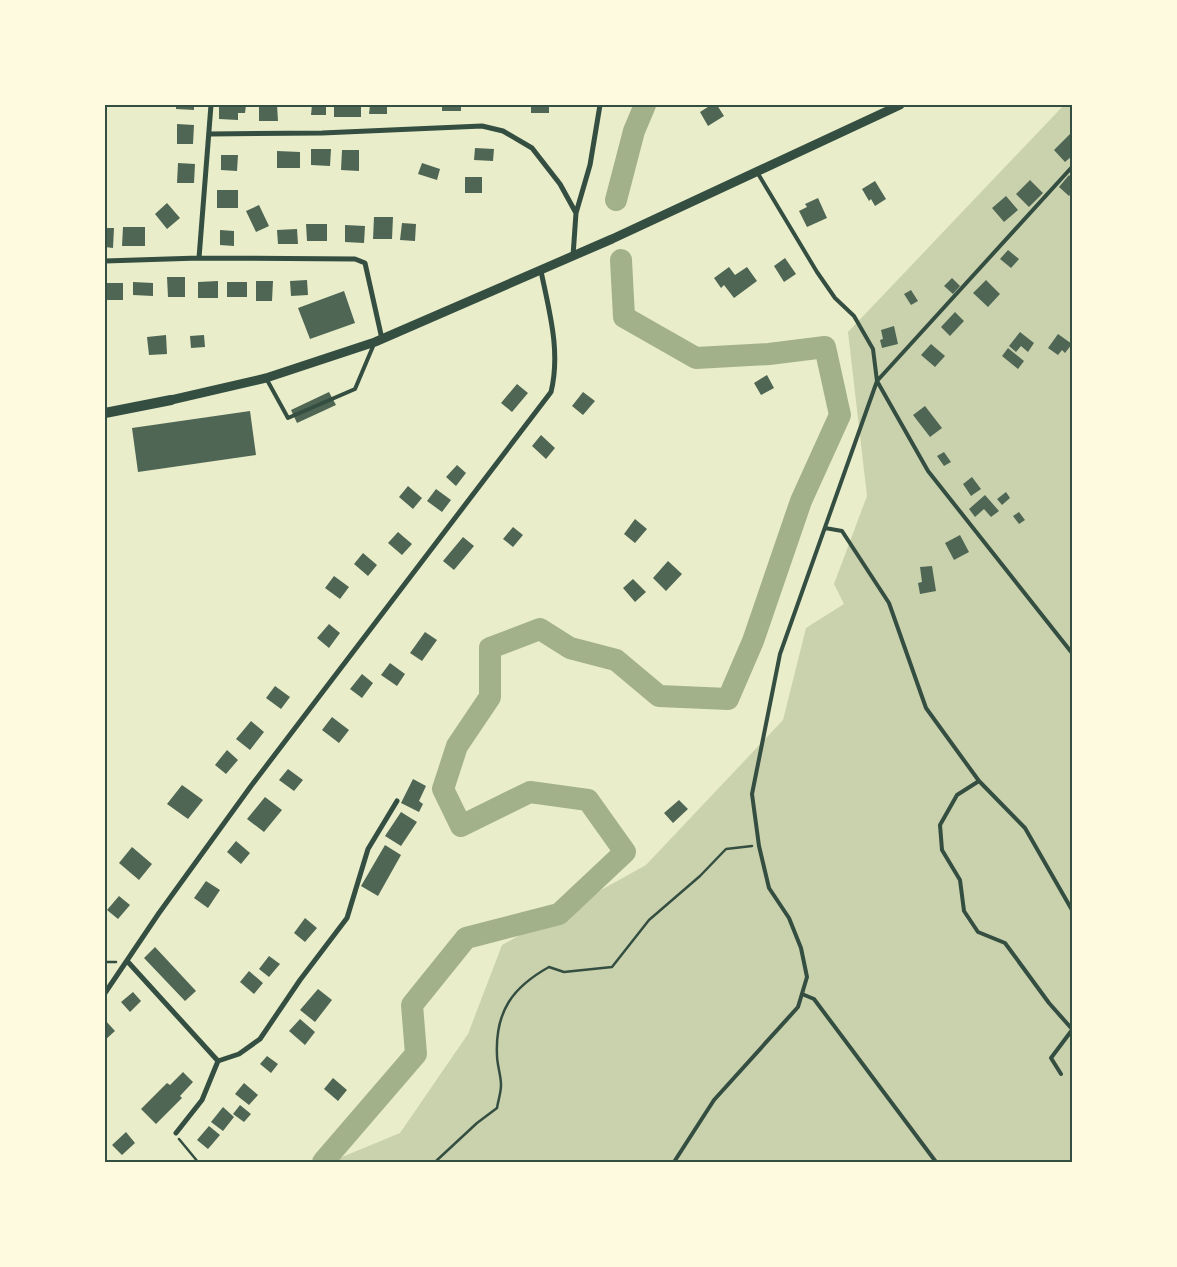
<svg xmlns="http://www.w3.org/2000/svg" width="1177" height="1267" font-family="Overpass,sans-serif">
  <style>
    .green { fill: #cad2ad }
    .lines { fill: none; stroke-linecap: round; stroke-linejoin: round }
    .river { stroke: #a3b18a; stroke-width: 22 }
    .building { fill: #4f6655 }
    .path { stroke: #344e41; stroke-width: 2.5 }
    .service { stroke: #344e41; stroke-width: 4 }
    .minor { stroke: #344e41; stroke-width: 5 }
    .tertiary { stroke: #344e41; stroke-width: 9 }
    .secondary { stroke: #344e41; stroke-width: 10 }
    .neatline { fill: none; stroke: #344e41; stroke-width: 2 }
  </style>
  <rect width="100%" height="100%" fill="#e9edc9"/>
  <path class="green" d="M1064,105H1072V1162H330L400,1133L468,1034L502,945L646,865L783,720L806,628L844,604L834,584L867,496L848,332Z"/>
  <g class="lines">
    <path class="river" d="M616,200L634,131L645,105
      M323,1162L416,1054L412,1005L466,938L559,914L625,852L588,800L530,792L461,826L443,789L457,746L490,697V648L540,629L570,648L616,660L659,696L728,699L753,641L801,501L840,415L825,347L769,354L696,358L624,317L621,260"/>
  </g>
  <path class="building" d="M176,105H194V110L176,109Z
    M219,105H246L245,113H238V120L219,119Z
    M259,105H277L278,121H259Z
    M312,105H326V115H311Z
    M334,105H361V117H334Z
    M370,105H387V114H369Z
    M442,105H461V111H442Z
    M531,105H549V113H531Z
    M711,105H717L724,116L708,126L700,112Z
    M177,124L194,125L193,144H177Z
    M1070,134L1072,156L1065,162L1054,150Z
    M475,148L494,149L493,161L474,160Z
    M311,149H331L330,166L311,165Z
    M342,150H359V171L341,170Z
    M277,151L300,152V168H277Z
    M221,155H238L237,171L221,170Z
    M178,163L195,164L194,183H177Z
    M422,163L440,169L437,180L418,174Z
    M1069,175L1072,178V192L1069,196L1059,187Z
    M465,177H482V193H465Z
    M1030,180L1043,193L1029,207L1016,194Z
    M875,181L886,199L875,206L871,199L869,201L862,189Z
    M217,190H238V208H217Z
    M1006,196L1018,210L1004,222L992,208Z
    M818,198L827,218L807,227L799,211L807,207L805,204Z
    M167,203L180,218L167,229L155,214Z
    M259,205L269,226L256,232L246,211Z
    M374,217H393L392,239H373Z
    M402,223L416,224L415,241L400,240Z
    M306,224H327V241H307Z
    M345,225L365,226L364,243L345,242Z
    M123,227H145V246H122Z
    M105,228H114L113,248L105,247Z
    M297,229L298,244H278L277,230Z
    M220,230L234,231V246L220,245Z
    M1008,250L1019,259L1011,268L1000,259Z
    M785,258L796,274L784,282L774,266Z
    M729,267L735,275L747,267L757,281L734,298L724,285L721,288L714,278Z
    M167,277H185V297H168Z
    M952,278L960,286L953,294L944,286Z
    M307,280L308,295L291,296L290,281Z
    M986,280L1000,294L988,307L973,293Z
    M218,281V298H198V282Z
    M256,281H273L272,301H256Z
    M133,282L153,283V296L133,295Z
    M227,282H247V297H227Z
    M105,283H123V300H105Z
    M911,290L918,301L911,305L904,294Z
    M344,291L355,323L310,339L298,308Z
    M955,312L964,321L950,336L941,327Z
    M894,326L898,344L882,348L880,340L883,339L881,330Z
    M1020,332L1034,343L1028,352L1021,346L1016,352L1009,346Z
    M1058,334L1072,344L1065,353L1062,350L1058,355L1048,348Z
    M166,335L167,354L149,355L147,337Z
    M204,335L205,347L191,348L190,336Z
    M931,344L945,356L935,367L921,355Z
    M1008,348L1024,361L1018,369L1002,356Z
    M767,375L774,388L761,395L754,383Z
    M517,384L528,393L512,412L501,403Z
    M329,392L336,405L297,423L291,410Z
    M583,392L595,401L583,415L572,406Z
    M925,406L942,428L930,437L913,415Z
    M250,411L256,455L138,472L132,428Z
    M541,435L555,448L546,459L532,446Z
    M944,452L951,462L944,466L937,456Z
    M457,465L466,473L456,486L446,477Z
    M972,477L981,489L971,496L963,484Z
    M408,486L422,498L413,509L399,497Z
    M436,489L451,500L442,512L427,501Z
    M1006,492L1010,498L1002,505L997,499Z
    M985,495L999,511L991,517L984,509L975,517L969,509Z
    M1019,512L1025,520L1019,524L1013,516Z
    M635,519L647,529L635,543L624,534Z
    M513,527L523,535L513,547L503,539Z
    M398,532L412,544L402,555L388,543Z
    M960,535L969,552L954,560L945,543Z
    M463,537L474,546L454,570L443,561Z
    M363,553L377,565L368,576L354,564Z
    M668,561L682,574L666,591L653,578Z
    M932,566L936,591L920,594L918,583L922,582L920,567Z
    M334,576L349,587L340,599L325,588Z
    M633,579L646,592L635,602L623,588Z
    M329,624L340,633L329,648L317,638Z
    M425,632L437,640L422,661L410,653Z
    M390,663L405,674L397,686L381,675Z
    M362,674L373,683L362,698L350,689Z
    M275,686L290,697L281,709L266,698Z
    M332,717L349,730L339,743L322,730Z
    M251,721L264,732L250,750L236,739Z
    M227,750L238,760L226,774L215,765Z
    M288,769L303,780L294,791L279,780Z
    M413,779L426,786L419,801L423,804L419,812L401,803Z
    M182,785L203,800L188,819L167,804Z
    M265,797L282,810L264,832L247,819Z
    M679,800L688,809L673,823L664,813Z
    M401,812L417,822L401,846L385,836Z
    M236,841L250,853L241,864L227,852Z
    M385,845L401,855L378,896L361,886Z
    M132,847L152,864L139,880L119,863Z
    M206,881L220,890L208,908L194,898Z
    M119,896L130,905L118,919L107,910Z
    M305,918L317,928L305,942L294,933Z
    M155,947L196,991L185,1001L144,958Z
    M269,956L280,964L269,977L259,969Z
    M249,971L263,983L254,994L240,982Z
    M318,989L332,1000L315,1022L300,1010Z
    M133,992L141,1001L130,1012L121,1002Z
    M300,1019L315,1032L305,1045L289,1031Z
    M105,1020L115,1031L105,1040Z
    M267,1056L278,1064L271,1073L260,1064Z
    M183,1072L193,1082L180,1096L182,1098L156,1124L141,1109L167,1083L170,1085Z
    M333,1078L347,1090L338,1101L324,1089Z
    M244,1083L258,1095L249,1105L235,1094Z
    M240,1105L251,1114L244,1122L233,1114Z
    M223,1107L234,1117L223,1131L211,1122Z
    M209,1126L220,1135L208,1149L197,1140Z
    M126,1132L135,1143L122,1155L112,1145Z"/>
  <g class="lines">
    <path class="path" d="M105,962H116
      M179,1139L198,1162
      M435,1162L477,1123L497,1108C498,1101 501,1093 501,1085C501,1075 497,1065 497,1055C495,1011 513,987 549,967L564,972L612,967L649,920L700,876L726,849L752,846"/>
    <path class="service" d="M757,172L817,272L835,298L854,316L873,349L877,381L928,471L1072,653
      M266,378L288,418L355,389L374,344
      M825,528L842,531L889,603L926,708L979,781L1025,828L1072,910
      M979,781L957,795L940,825L942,850L960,880L964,911L978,932L1005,943L1049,1003L1072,1029
      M802,994L814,999L936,1162
      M1061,1074L1051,1058L1072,1030
      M674,1162L714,1100L798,1007L807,977L801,948L789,918L769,888L759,846L752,794L780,654L877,381L1072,167"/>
    <path class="minor" d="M210,134L322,133L482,126L503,131L532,148L560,184L576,213L573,256
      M576,213L590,165L600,105
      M199,258L211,105
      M105,261L199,258L355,259L365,263L382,339
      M128,962L218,1061
      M105,993L159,913L251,786L551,392C561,351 549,311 541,271
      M176,1133L202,1100L218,1061L239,1054L260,1039L300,980L347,918L368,849L397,801"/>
    <path class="tertiary" d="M171,400L266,378L375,342L612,239L900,105"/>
    <path class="secondary" d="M105,413L171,400"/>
  </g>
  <rect width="1177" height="1267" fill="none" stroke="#fefae0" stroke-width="212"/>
  <rect x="106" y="106" width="965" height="1055" class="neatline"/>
</svg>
